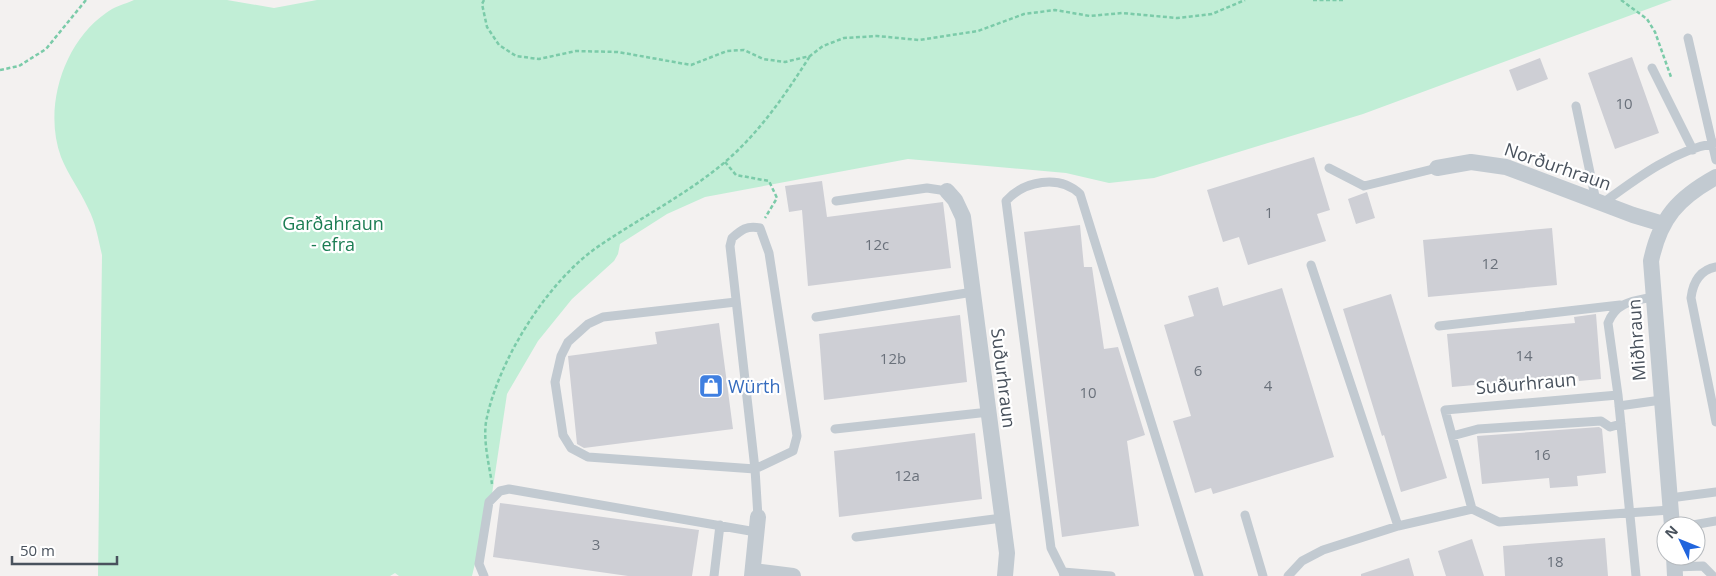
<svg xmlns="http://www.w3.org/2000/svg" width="1716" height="576" font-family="'Open Sans',sans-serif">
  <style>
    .green { fill: #c1eed6 }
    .building { fill: #cecfd5 }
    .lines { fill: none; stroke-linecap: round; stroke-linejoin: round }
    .path { stroke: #7bcba9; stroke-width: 2.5; stroke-dasharray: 4 2.5; stroke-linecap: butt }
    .service { stroke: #c2cad1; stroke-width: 9 }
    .minor { stroke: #c2cad1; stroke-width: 16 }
    .labels { text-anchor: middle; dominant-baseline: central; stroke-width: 4.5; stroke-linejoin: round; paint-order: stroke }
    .number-label { font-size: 15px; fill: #6a717b }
    .street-label { font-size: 18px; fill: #49525d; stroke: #fff }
    .park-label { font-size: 18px; fill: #1b7d53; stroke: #fff }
    .shop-label { font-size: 18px; fill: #366cbe; stroke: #fff; text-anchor: start }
  </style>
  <rect width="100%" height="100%" fill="#f3f1f0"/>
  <path class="green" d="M134,0H227L274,8L317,0H1672L1363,114L1154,178L1109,183L1066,173L908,159L705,197L667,214L620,244L618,254L614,261L572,299L538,341L507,394L492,494L472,576H399L395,573L390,576H98L102,255C98,239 96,223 88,208C80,190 68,175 61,157C43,108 63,43 106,13C113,7 125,4 134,0Z"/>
  <path class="building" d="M1632,57L1659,133L1615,149L1588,73Z
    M1540,58L1548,79L1517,91L1509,70Z
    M1314,157L1330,210L1317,214L1326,241L1248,265L1239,237L1223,242L1207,190Z
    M822,181L827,217L943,202L951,268L808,286L802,210L789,212L785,186Z
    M1367,192L1375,218L1356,224L1348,199Z
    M1080,225L1084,267H1092L1104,349L1118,347L1145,435L1127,441L1139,526L1062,537L1024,232Z
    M1552,228L1557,285L1428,297L1423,240Z
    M1218,287L1223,306L1282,288L1334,457L1213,494L1211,488L1195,493L1173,421L1191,416L1164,325L1194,316L1188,296Z
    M1391,294L1447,478L1401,492L1384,435L1382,436L1343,309Z
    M1596,314L1601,379L1579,381L1578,376L1452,387L1447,334L1575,323L1574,317Z
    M960,315L967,382L824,400L819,334Z
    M719,323L733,429L584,448L577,444L568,356L657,344L655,332Z
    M1599,427L1602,429L1606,473L1577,476L1578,486L1550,488L1549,478L1482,484L1477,436Z
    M975,433L982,499L839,517L834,451Z
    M500,503L699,530L692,576H628L493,557Z
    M1605,538L1608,576H1505L1503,546Z
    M1472,539L1484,576H1446L1438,551Z
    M1409,558L1414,576H1361V574Z"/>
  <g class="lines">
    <path class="path" d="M484,0L482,4L487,27L499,45L516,56L539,59L576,51L618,52L691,65L727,51L744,50L763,59L785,62L810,56L823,46L844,38L877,36L919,40L978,31L1024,14L1055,10L1090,16L1122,13L1177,18L1212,14L1245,0
      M1313,0H1343
      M1621,0L1647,19L1655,32L1671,77
      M0,70L19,66L46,49L86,0
      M725,162L736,175L769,181L777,198L765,218
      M492,484C489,464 482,437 487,417C500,358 547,283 596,248C638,219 686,195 725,162C760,132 785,95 810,56"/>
    <path class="service" d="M1688,38L1716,160
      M1652,68L1693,150
      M1576,106L1596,201
      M1329,168L1364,186L1437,168
      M836,201L927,188L947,191
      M1603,203C1637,178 1674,150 1716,143
      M1311,265L1398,526
      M1716,267C1700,270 1693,282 1691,298L1716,422
      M736,302L603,317L588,324L568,342L561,356L555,382L563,435L571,448L588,457L755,469L793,451L797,436L769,253L760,228C747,225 741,230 732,238L730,246L755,469L758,517
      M816,317L973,292
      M1439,326L1620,305
      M1618,395L1636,576
      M1619,406L1661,400
      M835,429L989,412
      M1452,436L1478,429L1601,421L1610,427L1621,424
      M1670,498L1716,492
      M1472,509L1445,410L1618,395L1608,323C1616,302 1633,301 1653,297
      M1245,515L1263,576
      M1687,526L1716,521
      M856,537L1002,518
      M1675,567L1703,566L1713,576
      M1063,572L1051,548L1006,201C1024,181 1059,174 1080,194L1199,576
      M484,576L479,564L489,502L500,491L509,489L756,532
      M714,576L720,525
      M1064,576L1063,572L1111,576
      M1288,576L1302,561L1323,550L1398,526L1472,509L1499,522L1670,510"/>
    <path class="minor" d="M1437,168L1471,162L1506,167L1633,215L1663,224
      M947,191L955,200L963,217L1007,553L1005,576
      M1672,526L1651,261C1660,218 1678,198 1716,177
      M1674,556L1675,576
      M753,571L793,576
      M752,576L758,517"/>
  </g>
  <defs>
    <symbol id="shop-square" viewBox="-11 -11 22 22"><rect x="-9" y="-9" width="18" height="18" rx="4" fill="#3f7fe0" stroke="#fff"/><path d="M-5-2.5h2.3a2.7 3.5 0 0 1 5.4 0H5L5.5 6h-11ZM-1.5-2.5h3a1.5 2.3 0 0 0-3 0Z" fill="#fff"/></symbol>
  </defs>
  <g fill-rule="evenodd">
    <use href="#shop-square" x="697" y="372" width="28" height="28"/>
  </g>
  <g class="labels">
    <g class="number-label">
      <text x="1624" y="103">10</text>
      <text x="1269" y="212">1</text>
      <text x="877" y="244">12c</text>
      <text x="1490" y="263">12</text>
      <text x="1524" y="355">14</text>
      <text x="893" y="358">12b</text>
      <text x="1198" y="370">6</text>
      <text x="1268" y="385">4</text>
      <text x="1088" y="392">10</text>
      <text x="1542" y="454">16</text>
      <text x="907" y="475">12a</text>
      <text x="596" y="544">3</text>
      <text x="1555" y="561">18</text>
    </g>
    <g class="street-label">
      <text transform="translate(1558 166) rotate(19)">Norðurhraun</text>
      <text transform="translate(1636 340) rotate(-94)">Miðhraun</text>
      <text transform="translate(1004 378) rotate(83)">Suðurhraun</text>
      <text transform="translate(1526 383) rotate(-5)">Suðurhraun</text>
    </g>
    <g class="park-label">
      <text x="333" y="223">Garðahraun<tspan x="333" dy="21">- efra</tspan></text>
    </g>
    <g class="shop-label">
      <text x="728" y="386">Würth</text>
    </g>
  </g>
  <g transform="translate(1681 541) rotate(313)"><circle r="24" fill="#ffffff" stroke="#b6babe"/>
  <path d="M0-4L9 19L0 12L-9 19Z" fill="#2165dd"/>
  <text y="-8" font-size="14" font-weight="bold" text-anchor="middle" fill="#49525d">N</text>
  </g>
  <path d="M12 556v8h105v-8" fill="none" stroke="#49525d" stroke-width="2.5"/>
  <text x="20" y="556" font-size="15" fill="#49525d" stroke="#ffffff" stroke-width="4" paint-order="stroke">50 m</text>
</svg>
